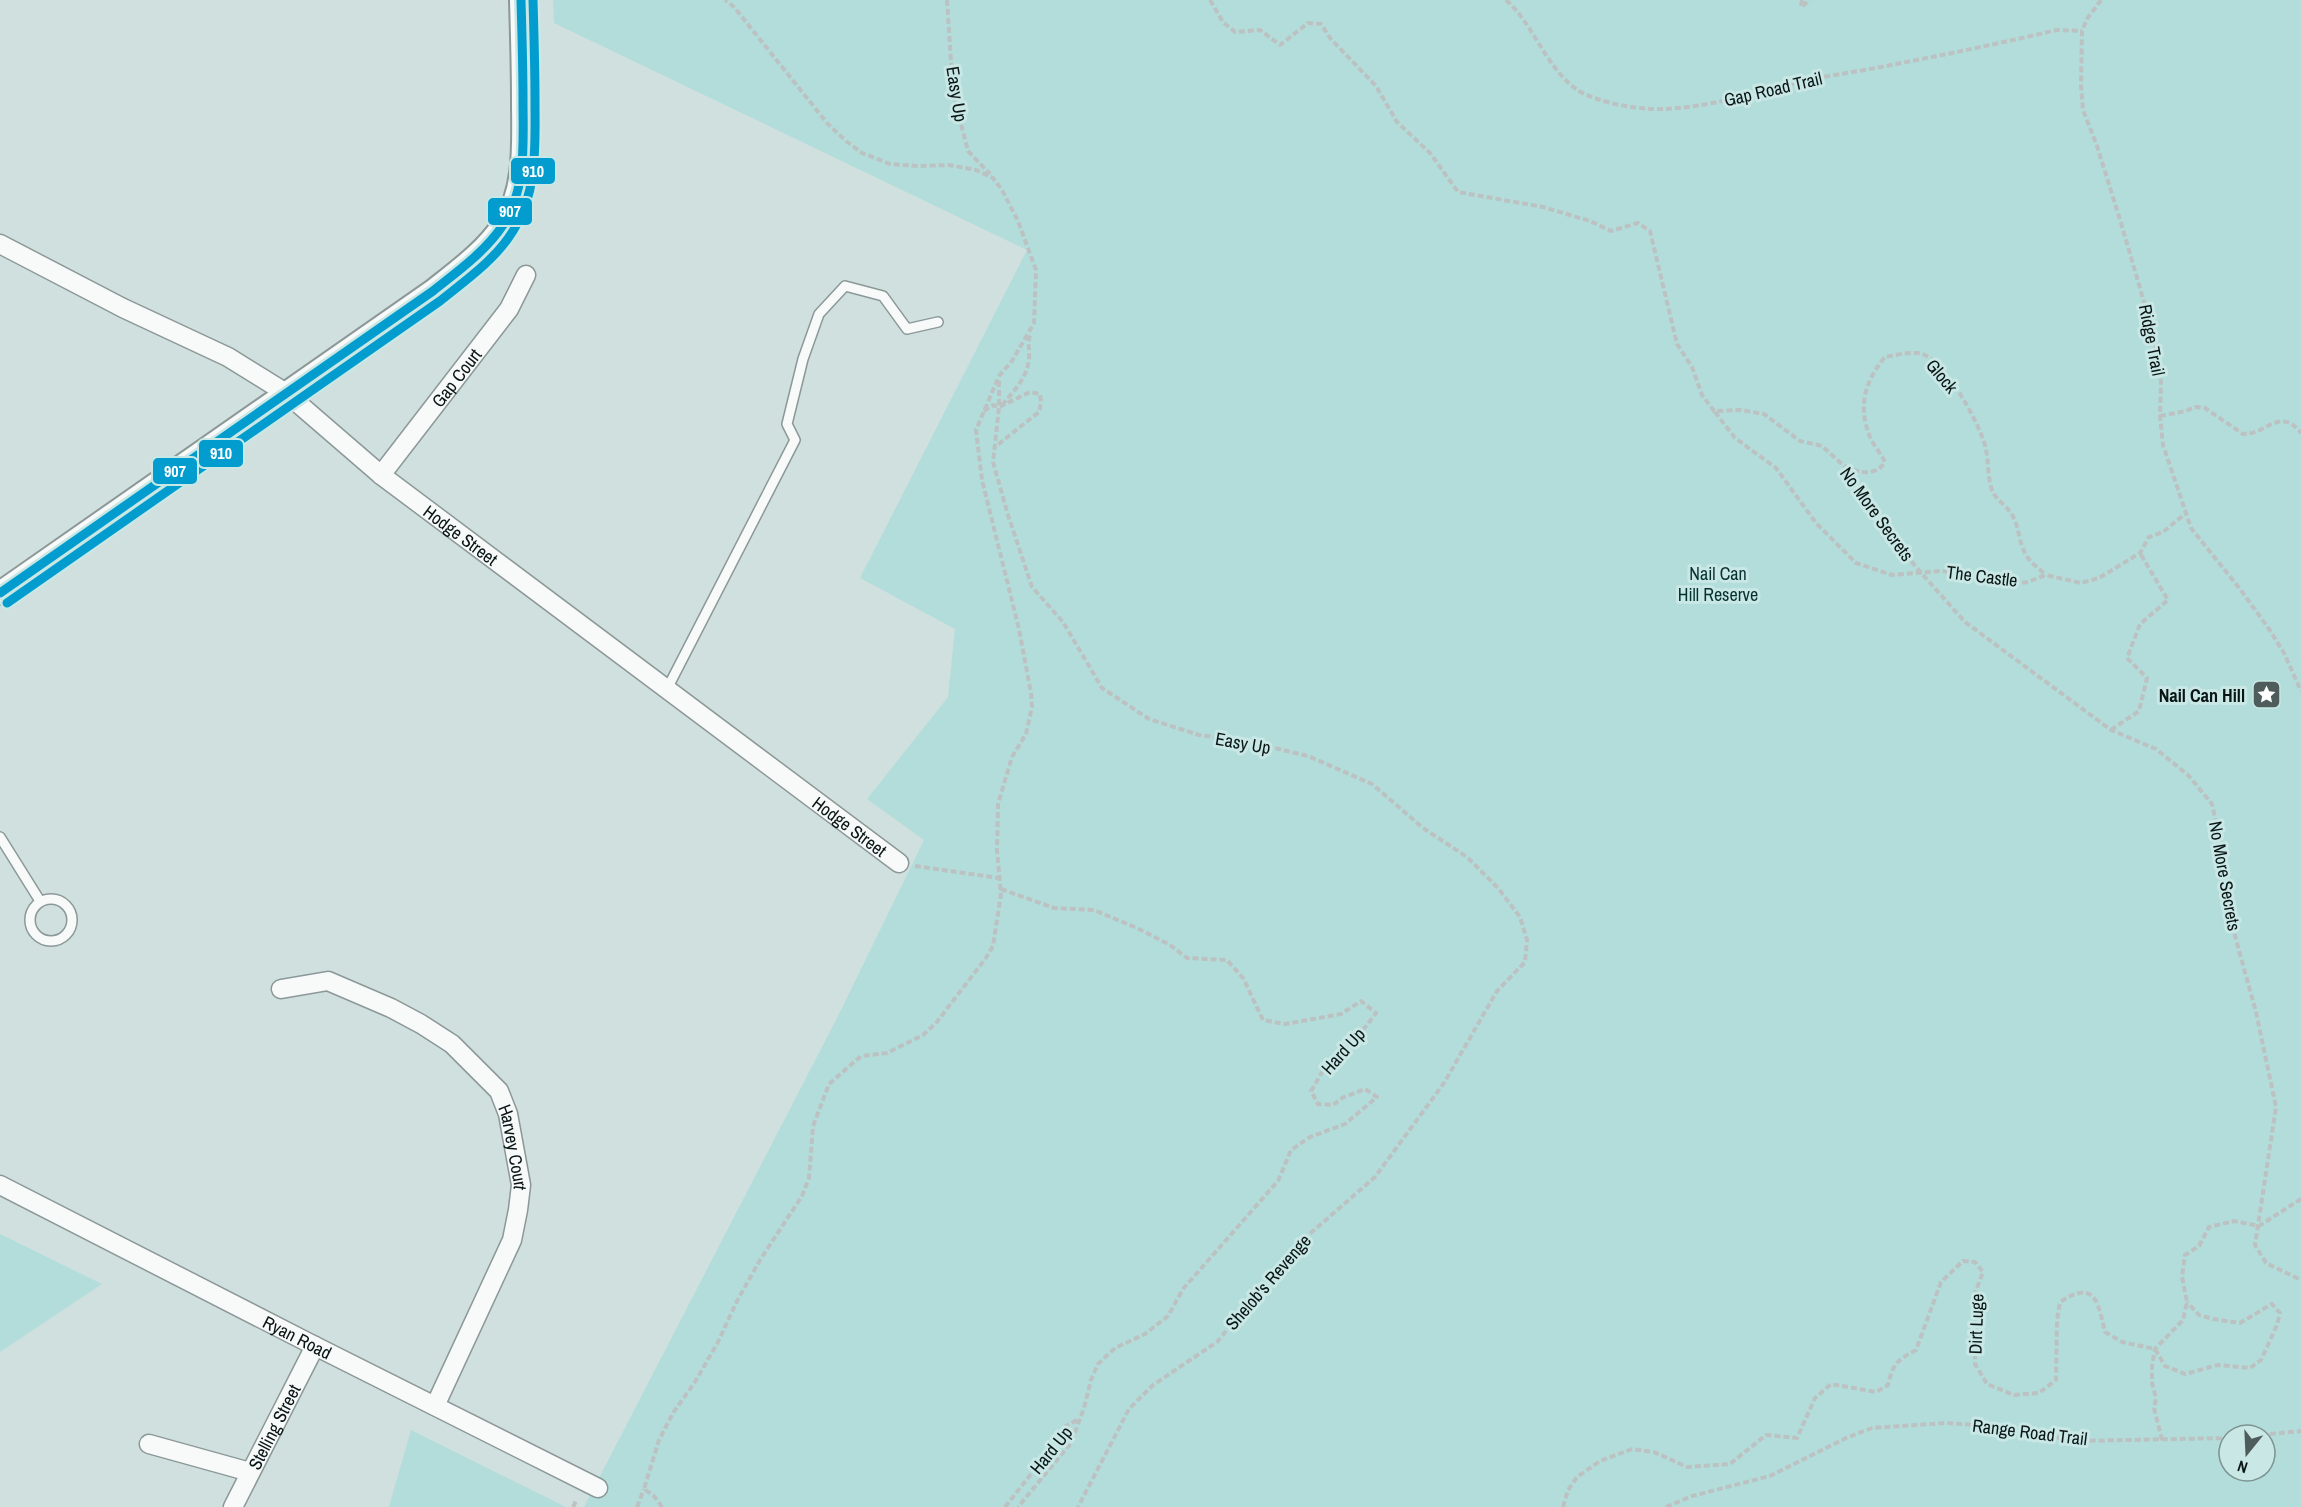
<svg xmlns="http://www.w3.org/2000/svg" width="2301" height="1507" font-family="'Archivo Narrow',sans-serif">
  <style>
    .green { fill: #b3dddb; fill-rule: evenodd }
    .lines { fill: none; stroke-linecap: round; stroke-linejoin: round }
    .service-casing { stroke: #8c9898; stroke-width: 12 }
    .minor-casing { stroke: #8c9898; stroke-width: 21 }
    .tertiary-casing { stroke: #8c9898; stroke-width: 26 }
    .path { stroke: #bcc1c1; stroke-width: 4; stroke-dasharray: 6 3; stroke-linecap: butt }
    .service { stroke: #f8fafa; stroke-width: 9 }
    .minor { stroke: #f8fafa; stroke-width: 18 }
    .tertiary { stroke: #f8fafa; stroke-width: 22 }
    .bus-1-casing { stroke: #c8e7e5; stroke-width: 14 }
    .bus-2-casing { stroke: #c8e7e5; stroke-width: 14 }
    .bus-1 { stroke: #029dce; stroke-width: 9 }
    .bus-2 { stroke: #029dce; stroke-width: 9 }
    .labels { text-anchor: middle; dominant-baseline: central; stroke-width: 6; stroke-linejoin: round; paint-order: stroke }
    .street-label { font-size: 18px; fill: #0a1515; stroke: #c8e7e5 }
    .park-label { font-size: 18px; fill: #053130; stroke: #c8e7e5 }
    .poi-label { font-size: 18px; font-weight: bold; fill: #0a1515; stroke: #c8e7e5; text-anchor: end }
    .line-badge { stroke: #c8e7e5; stroke-width: 2 }
    .badge-label { font-size: 16px; text-anchor: middle; font-weight: bold; fill: #fff }
  </style>
  <rect width="100%" height="100%" fill="#cfe0df"/>
  <path class="green" d="M553,0H2301V1507H584L838,1016L924,840L867,799L948,697L955,629L860,578L1027,250L554,23ZM2229,1435H2265V1471H2229Z
    M0,1234L102,1284L0,1352Z
    M411,1430L566,1507H389Z"/>
  <g class="lines">
    <defs>
      <path id="service" d="M667,689L795,440L787,424L803,359L819,314L845,286L883,296L907,329L938,322
        M0,837L40,901
        M30 920a21 21 0 1 1 42 0a21 21 0 1 1-42 0Z"/>
      <g id="minor">
        <path id="s1" d="M0,244L123,308L228,357L286,393L381,475L899,863"/>
        <path id="s2" d="M381,475L509,309L526,275"/>
        <path id="s3" d="M281,989L328,981L391,1008L421,1024L452,1044L499,1091L508,1114L521,1185L518,1210L512,1240L435,1406"/>
        <path id="s4" d="M0,1185L315,1346L598,1488"/>
        <path d="M149,1444L250,1472"/>
        <path id="s5" d="M233,1507L315,1346"/>
      </g>
      <path id="tertiary" d="M0,593L433,291C458,271 485,252 503,225C527,188 523,143 523,101C523,67 522,34 521,0"/>
    </defs>
    <use href="#service" class="service-casing"/>
    <use href="#minor" class="minor-casing"/>
    <use href="#tertiary" class="tertiary-casing"/>
    <path class="path" d="M947,0L953,93L968,151L990,174
      M1210,0L1223,22L1235,32L1260,30L1280,45L1308,23L1321,24L1330,38L1376,86L1397,122L1430,153L1458,192L1543,207L1590,221L1611,231L1638,223L1650,231L1677,344L1692,367L1702,395L1714,411L1741,410L1764,414L1800,441L1822,446L1844,466L1915,566L1965,622L2111,730L2156,749L2188,775L2212,804L2224,858L2235,936L2256,1012L2276,1107L2255,1245L2266,1263L2301,1280
      M1506,0C1534,25 1545,66 1576,89C1596,103 1640,110 1664,109C1711,107 1757,92 1803,81C1835,74 1869,70 1901,63C1954,53 2005,42 2057,30L2082,31
      M1802,0L1801,7L1810,0
      M2101,0L2087,19L2082,31L2081,85L2083,110L2097,146L2121,223L2155,340L2161,382L2160,416L2163,445L2191,528L2240,589L2269,629L2284,653L2301,691
      M999,381V407L993,462L1008,515L1032,587L1063,622L1102,688L1149,719L1199,735L1250,742L1308,756L1372,784L1423,828L1467,857L1498,888L1520,917L1527,940L1525,962L1497,991L1444,1083L1375,1177L1297,1245L1217,1342L1153,1385L1129,1409L1078,1507
      M1002,405C1014,391 1027,378 1029,359C1030,350 1027,344 1030,335
      M984,411L993,405L999,407L1030,392L1040,394L1041,402L1039,412L995,447
      M1715,412L1735,438L1776,468L1816,523L1856,563L1892,575L1940,571L2007,577L2019,583L2028,582L2046,575L2081,583L2099,578L2140,553L2149,537L2163,532L2185,514
      M2160,416L2186,411L2195,407L2205,408L2243,434C2266,435 2280,406 2301,433
      M1845,466C1859,473 1875,477 1885,462C1881,454 1874,446 1870,437C1858,407 1864,382 1885,357C1897,355 1914,350 1925,355C1948,367 1976,418 1984,442C1989,457 1987,472 1991,487C1994,499 2004,503 2010,512C2019,523 2018,539 2024,551C2028,561 2038,568 2046,575
      M2111,730L2139,711L2147,678L2127,658L2140,624L2168,600L2140,553
      M915,866L999,878
      M1001,889L1054,908L1094,910L1137,928L1170,945L1187,958L1227,960L1243,978L1263,1020L1285,1024L1341,1014L1361,1001L1376,1013L1360,1034L1324,1069L1311,1091L1318,1104L1333,1105L1342,1098L1365,1089L1377,1097L1345,1124L1310,1137L1291,1150L1278,1181L1183,1289L1168,1316L1145,1334L1115,1348L1098,1364L1091,1380L1084,1408L1071,1443L1018,1507
      M2261,1435L2301,1431
      M2162,1440L2154,1408L2156,1398L2152,1383V1366L2155,1349L2183,1320L2187,1302L2182,1277L2185,1255L2199,1246L2209,1227L2234,1221L2259,1226L2301,1199
      M573,1507L577,1499
      M637,1507L644,1489
      M662,1507L654,1496L644,1489L659,1440L673,1413L695,1382L718,1342L737,1301L760,1260L802,1196L809,1178L813,1126L829,1084L861,1056L887,1053L923,1035L936,1023L986,958L993,946L1001,894L997,851L998,804L1012,757L1026,734L1032,707L1031,693L1019,629L982,480L976,430L999,376L1012,361L1034,323L1036,270L1018,221L1002,190L993,178L976,170L949,165L918,166L890,164L862,153L846,141L827,123L734,7L725,0
      M1005,1507L1058,1440L1066,1426L1079,1419
      M1563,1507L1568,1490L1577,1477L1600,1461L1632,1449L1654,1452L1687,1467L1730,1464L1766,1435L1797,1438L1815,1398L1831,1384L1876,1392L1888,1385C1893,1364 1897,1360 1916,1350L1941,1282L1963,1261L1975,1262L1983,1272L1975,1293V1364L1987,1384L2014,1395L2039,1393L2056,1380L2057,1320L2060,1302C2095,1279 2098,1302 2105,1332L2122,1342L2155,1349L2165,1366L2185,1374L2218,1365L2250,1368L2261,1360L2277,1325L2280,1313L2272,1304L2240,1323L2213,1319L2199,1315L2187,1302
      M1666,1507L1692,1496L1770,1476L1846,1438L1872,1428L1946,1423L2004,1427L2074,1441L2229,1438"/>
    <use href="#service" class="service"/>
    <use href="#minor" class="minor"/>
    <use href="#tertiary" class="tertiary"/>
    <defs>
      <path id="bus-1" d="M0,593L433,291C458,271 485,252 503,225C527,188 523,143 523,101C523,67 522,34 521,0"/>
      <path id="bus-2" d="M7,603L440,301C466,280 495,260 513,231C538,192 535,146 535,101C535,68 534,34 533,0"/>
    </defs>
    <use href="#bus-1" class="bus-1-casing"/>
    <use href="#bus-2" class="bus-2-casing"/>
    <use href="#bus-1" class="bus-1"/>
    <use href="#bus-2" class="bus-2"/>
  </g>
  <defs>
    <symbol id="sight-square" viewBox="-11 -11 22 22"><rect x="-9" y="-9" width="18" height="18" rx="4" fill="#4f5c5c" stroke="#c8e7e5"/><path d="M0-6L1.8-2.2L6-1.7L2.9 1.2L3.7 5.4L0 3.3L-3.7 5.4L-2.9 1.2L-6-1.7L-1.8-2.2Z" fill="#fff"/></symbol>
  </defs>
  <g fill-rule="evenodd">
    <use href="#sight-square" x="2250" y="678" width="33" height="33"/>
  </g>
  <g class="labels">
    <g class="street-label">
      <text transform="translate(1773 89) rotate(-13)">Gap Road Trail</text>
      <text transform="translate(957 94) rotate(81)">Easy Up</text>
      <text transform="translate(2152 340) rotate(79)">Ridge Trail</text>
      <text transform="translate(1942 376) rotate(50)">Glock</text>
      <text stroke="none"><textPath href="#s2" startOffset="123">Gap Court</textPath></text>
      <text transform="translate(1877 514) rotate(54)">No More Secrets</text>
      <text stroke="none"><textPath href="#s1" startOffset="548">Hodge Street</textPath></text>
      <text transform="translate(1982 576) rotate(7)">The Castle</text>
      <text transform="translate(1243 743) rotate(10)">Easy Up</text>
      <text stroke="none"><textPath href="#s1" startOffset="1034">Hodge Street</textPath></text>
      <text transform="translate(2225 876) rotate(80)">No More Secrets</text>
      <text transform="translate(1343 1051) rotate(-48)">Hard Up</text>
      <text stroke="none"><textPath href="#s3" startOffset="312">Harvey Court</textPath></text>
      <text transform="translate(1268 1282) rotate(-49)">Shelob's Revenge</text>
      <text transform="translate(1976 1324) rotate(-88)">Dirt Luge</text>
      <text stroke="none"><textPath href="#s4" startOffset="334">Ryan Road</textPath></text>
      <text stroke="none"><textPath href="#s5" startOffset="90">Stelling Street</textPath></text>
      <text transform="translate(2030 1432) rotate(7)">Range Road Trail</text>
      <text transform="translate(1051 1450) rotate(-51)">Hard Up</text>
    </g>
    <g class="park-label">
      <text x="1718" y="573">Nail Can<tspan x="1718" dy="21">Hill Reserve</tspan></text>
    </g>
    <g class="poi-label">
      <text x="2245" y="695">Nail Can Hill</text>
    </g>
  </g>
  <g class="line-badge">
    <rect x="510" y="157" width="46" height="28" rx="6" fill="#029dce"/>
    <rect x="487" y="197" width="46" height="29" rx="6" fill="#029dce"/>
    <rect x="198" y="439" width="46" height="29" rx="6" fill="#029dce"/>
    <rect x="152" y="457" width="46" height="28" rx="6" fill="#029dce"/>
  </g>
  <g class="badge-label">
    <text x="533" y="177">910</text>
    <text x="510" y="217">907</text>
    <text x="221" y="459">910</text>
    <text x="175" y="477">907</text>
  </g>
  <g transform="translate(2247 1453) rotate(198)"><circle r="28" fill="#c8e7e5" stroke="#7c9392" stroke-width="1.5"/>
  <path d="M0-4.5L10 22L0 15L-10 22Z" fill="#4f5c5c"/>
  <text y="-9" font-size="16" font-weight="bold" text-anchor="middle" fill="#0a1515">N</text>
  </g>
</svg>
